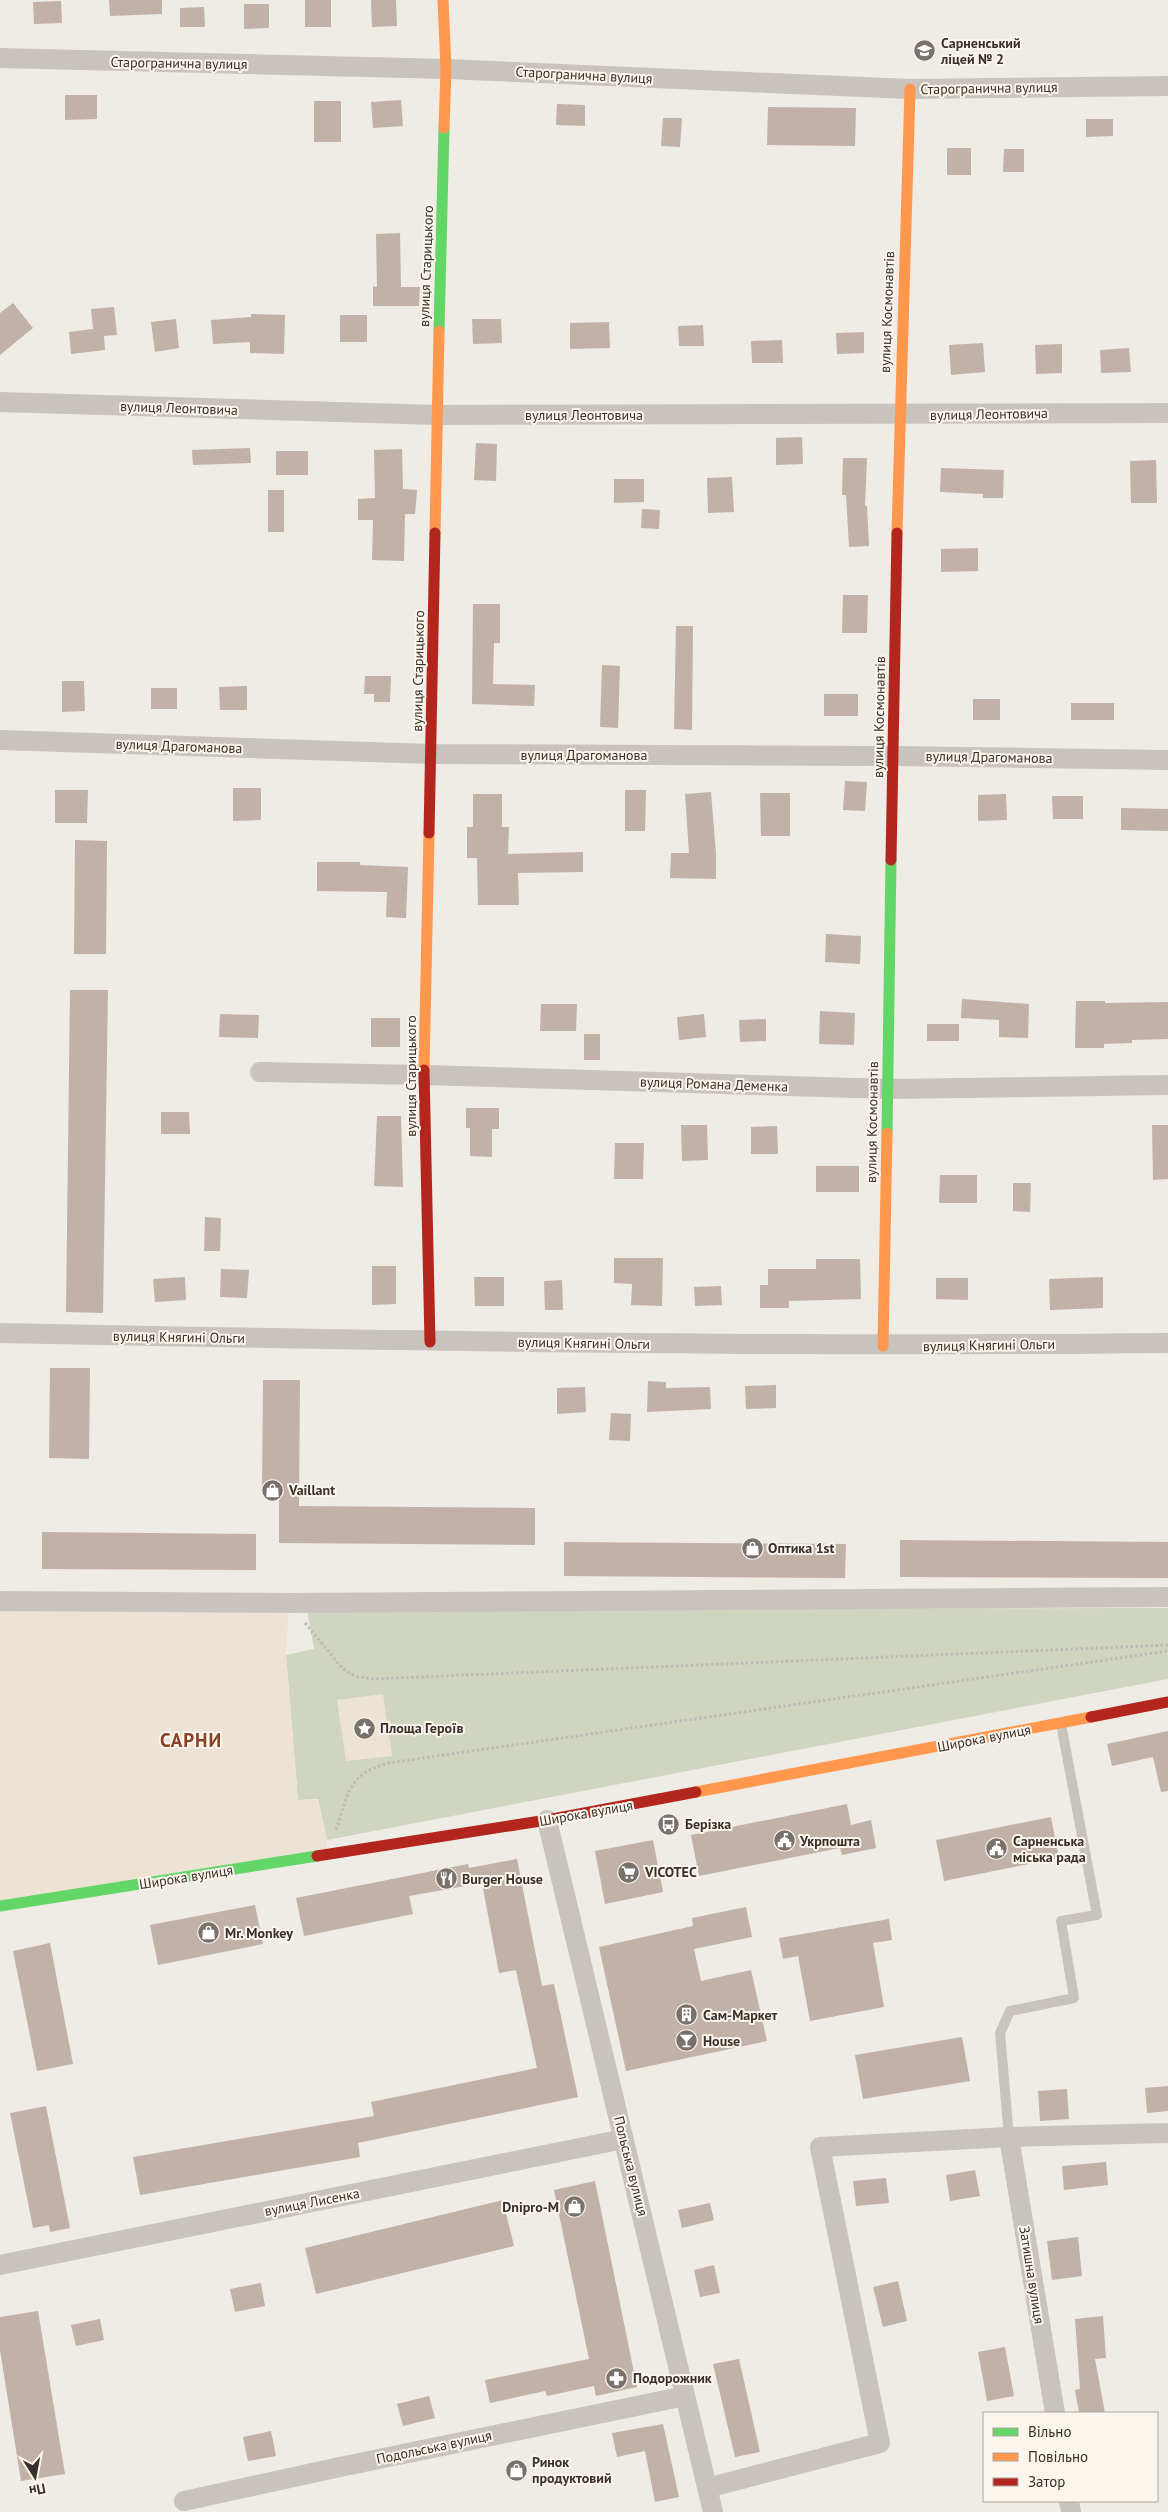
<svg xmlns="http://www.w3.org/2000/svg" width="1168" height="2512" font-family="'PT Sans',sans-serif">
  <style>
    .green { fill: #cfd5bf }
    .plaza { fill: #ede3d5 }
    .building { fill: #c2b1a7 }
    .lines { fill: none; stroke-linecap: round; stroke-linejoin: round }
    .path { stroke: #c1bbb6; stroke-width: 3; stroke-dasharray: 2.5 2.5; stroke-linecap: butt }
    .lane { stroke: #c9c3bd; stroke-width: 10 }
    .street { stroke: #c9c3bd; stroke-width: 20 }
    .fast { stroke: #63d668; stroke-width: 11 }
    .slow { stroke: #ff974d; stroke-width: 11 }
    .jam { stroke: #b3261e; stroke-width: 11 }
    .labels { text-anchor: middle; dominant-baseline: central; stroke-width: 4; stroke-linejoin: round; paint-order: stroke }
    .poi-label { font-size: 14px; font-weight: bold; fill: #3a302b; stroke: #faf5ed; text-anchor: start }
    .street-label { font-size: 14px; fill: #3a302b; stroke: #faf5ed }
    .district-label { font-size: 19px; font-weight: bold; letter-spacing: 1px; fill: #894224; stroke: #faf5ed }
  </style>
  <rect width="100%" height="100%" fill="#efebe5"/>
  <path class="green" d="M1168,1608V1679L327,1840L318,1799L298,1800L286,1655L314,1649L307,1609Z"/>
  <path class="plaza" d="M0,1601L289,1603L286,1655L298,1800L317,1799L327,1840V1854L0,1906Z
    M383,1694L392,1756L346,1761L337,1700Z"/>
  <path class="building" d="M109,0H162V14L110,16Z
    M305,0H331V27H305Z
    M371,0H396L397,26L372,27Z
    M61,1L62,23L34,24L33,2Z
    M244,4H269V28L244,29Z
    M204,7L205,27H180V8Z
    M65,95H97V119L65,120Z
    M401,100L403,126L373,128L371,102Z
    M314,101H341V142H314Z
    M557,104L585,105V126L556,125Z
    M768,107L856,108L855,146L767,145Z
    M663,118H682L680,147L661,146Z
    M1086,119H1113V136L1086,137Z
    M947,148H971V175H947Z
    M1004,149H1024V172H1003Z
    M400,233L401,287H420L419,306H373V286L377,287L376,234Z
    M13,303L33,328L0,355V313Z
    M114,307L117,335L104,336L105,350L71,354L69,332L93,329L91,309Z
    M251,314L285,315L284,354L250,353V342L213,344L211,320L251,317Z
    M340,315H367V342H340Z
    M176,319L179,348L155,352L151,322Z
    M472,319H501L502,343L473,344Z
    M609,322L610,348L570,349V323Z
    M703,325L704,346H679L678,326Z
    M864,332V353L837,354L836,333Z
    M782,340L783,363H752L751,341Z
    M983,343L985,372L951,375L949,345Z
    M1062,344V373L1036,374L1035,345Z
    M1129,348L1131,372L1101,373L1100,350Z
    M802,437L803,464L776,465V438Z
    M476,443L497,444L496,481L474,480Z
    M250,448L251,463L193,465L192,450Z
    M402,449L403,489L417,490L415,514H405L404,561L372,560L373,520H358V499L375,498L374,450Z
    M276,451H308V475H276Z
    M843,458H867L865,506H867L869,546L849,547L846,495H842Z
    M1156,460L1157,503H1131L1130,461Z
    M941,468L1004,470L1003,498H983V494L940,492Z
    M732,477L734,512L708,513L707,478Z
    M614,479H644V502L614,503Z
    M268,490H284V532H268Z
    M642,509L660,510L659,529L641,528Z
    M978,548V571L941,572V549Z
    M843,595H868L867,633H842Z
    M473,604H500V643H494L493,684L535,685L534,706L472,704Z
    M676,626H693L692,730L674,729Z
    M602,665L620,666L618,728L600,727Z
    M365,676H391L390,702H374V694H364Z
    M62,681H84L85,711L62,712Z
    M247,686V710H220L219,687Z
    M151,688H177V709H151Z
    M824,694H858V716H824Z
    M973,699H1000V720H973Z
    M1071,703H1114V720H1071Z
    M845,781L867,782L865,811L843,810Z
    M233,788H261V820L233,821Z
    M55,790H88L87,823H55Z
    M625,790H646L645,831H625Z
    M711,792L716,854V879L670,878L671,853H689L685,794Z
    M760,793H790V836H761Z
    M473,794H502V827H509L508,854L583,852V872L518,873L519,905H478L477,858H467V827H473Z
    M1006,794L1007,820L978,821V795Z
    M1052,796H1083V819H1053Z
    M1121,808L1168,809V831L1121,830Z
    M75,840L107,841L106,954H74Z
    M317,862H360V865L408,867L406,918L386,917L387,892L317,891Z
    M826,934L861,936L860,964L825,962Z
    M70,990H108L103,1313L66,1312Z
    M962,999L1029,1004L1028,1038L999,1037V1020L961,1018Z
    M1076,1001H1105V1003L1168,1002V1039L1132,1040V1043L1104,1044V1048H1075Z
    M541,1004H577L576,1031H540Z
    M820,1011L855,1013L854,1045L819,1044Z
    M220,1014L259,1015L258,1038L219,1037Z
    M704,1014L706,1037L679,1040L677,1017Z
    M371,1018H400V1047H371Z
    M766,1019V1041L740,1042L739,1020Z
    M927,1024H959V1041H927Z
    M584,1034H600V1060H584Z
    M466,1108H499V1129H492V1157L470,1156V1128H466Z
    M161,1112H189L190,1134H161Z
    M377,1116H401L403,1187L374,1186Z
    M681,1125H707L708,1160L682,1161Z
    M1152,1125H1168V1179L1153,1180Z
    M777,1126L778,1154H751V1127Z
    M615,1143H644L643,1179H614Z
    M816,1166H859V1192H816Z
    M940,1175H977V1203H939Z
    M1013,1183H1031L1030,1212L1013,1211Z
    M205,1217L221,1218L220,1251H204Z
    M614,1258H663L662,1306L631,1305L632,1284L614,1283Z
    M816,1259H860L861,1299L789,1301V1308H760V1285H768V1269H816Z
    M372,1266H396V1304L372,1305Z
    M221,1269L249,1270L247,1298L220,1297Z
    M185,1277L186,1300L155,1302L153,1279Z
    M474,1277H504V1306H475Z
    M1103,1277V1308L1050,1310L1049,1279Z
    M936,1278H968V1300L936,1299Z
    M562,1280L563,1310H545L544,1281Z
    M721,1286L722,1305L695,1306L694,1287Z
    M50,1368H90L89,1459L49,1458Z
    M263,1380H300L299,1506L535,1508V1545L279,1543V1493H262Z
    M648,1381L666,1382V1388L710,1387L711,1409L647,1412Z
    M776,1385V1408L746,1409L745,1386Z
    M585,1387L586,1412L557,1414V1388Z
    M611,1413L631,1414L630,1441L609,1440Z
    M42,1532L256,1534V1570L42,1569Z
    M900,1540L1168,1542V1578L900,1577Z
    M564,1542L846,1544L845,1578L564,1576Z
    M1168,1731V1791L1161,1792L1153,1757L1112,1766L1107,1744Z
    M847,1804L851,1825L871,1820L876,1848L842,1855L840,1848L699,1876L691,1835Z
    M1051,1817L1059,1858L944,1881L936,1840Z
    M653,1840L663,1892L605,1904L595,1851Z
    M517,1859L542,1986L554,1984L578,2097L358,2143L360,2157L140,2195L133,2157L374,2116L371,2102L537,2068L516,1970L499,1973L482,1883L409,1896L413,1914L304,1936L296,1898L468,1864L469,1868Z
    M255,1905L263,1944L158,1965L150,1925Z
    M746,1907L752,1937L694,1949L701,1981L751,1970L767,2041L626,2071L599,1947L693,1926L692,1918Z
    M889,1919L892,1940L873,1943L884,2007L810,2021L798,1956L783,1959L779,1938Z
    M50,1943L73,2064L37,2071L13,1951Z
    M962,2037L970,2081L863,2099L855,2055Z
    M1168,2086V2111L1147,2113L1145,2088Z
    M1067,2089L1069,2119L1040,2121L1038,2091Z
    M46,2106L70,2228L50,2232L49,2225L33,2228L10,2113Z
    M1106,2162L1108,2185L1064,2190L1062,2166Z
    M975,2170L980,2196L950,2201L946,2175Z
    M886,2178L889,2203L856,2206L853,2181Z
    M595,2181L637,2387L596,2396L594,2386L547,2396L545,2391L490,2403L485,2380L589,2359L554,2190Z
    M503,2200L514,2246L316,2294L305,2248Z
    M710,2203L714,2220L682,2228L678,2210Z
    M1078,2237L1082,2276L1052,2280L1047,2241Z
    M714,2265L720,2293L700,2297L694,2270Z
    M898,2281L907,2321L883,2327L873,2287Z
    M261,2283L265,2306L235,2312L230,2289Z
    M38,2311L65,2474L21,2481L0,2350V2317Z
    M1103,2316L1106,2358L1095,2359L1105,2413H1079L1075,2390L1080,2389L1075,2319Z
    M100,2319L104,2340L76,2346L71,2325Z
    M1005,2347L1014,2396L987,2401L978,2352Z
    M739,2359L760,2452L735,2457L713,2364Z
    M429,2396L435,2418L403,2426L397,2404Z
    M663,2424L679,2497L655,2502L645,2451L617,2457L612,2433Z
    M271,2431L276,2456L248,2461L243,2437Z"/>
  <g class="lines">
    <path class="path" d="M305,1623L343,1669L355,1676L372,1679L1168,1645
      M336,1830C349,1793 347,1775 388,1763L1168,1651"/>
    <path class="lane" d="M1009,2137L1000,2033L1010,2011L1074,1998L1061,1921L1097,1915L1061,1724"/>
    <path class="street" d="M0,58L446,69L910,89L1168,86
      M0,402L437,415L1168,413
      M0,740L431,754L893,756L1168,760
      M260,1072L424,1075L888,1089L1168,1085
      M0,1333C389,1341 778,1347 1168,1343
      M0,1601L289,1603L1168,1597
      M547,1820L713,2512
      M1009,2137L1055,2413
      M0,2265L624,2139
      M707,2488L880,2443L820,2147L1009,2137L1168,2133
      M184,2501L340,2467L685,2396
      M1069,2501L1071,2512"/>
    <path class="fast" d="M439,331L444,128
      M887,1133L891,860
      M0,1906L317,1856"/>
    <path class="slow" d="M443,0L446,69L444,128
      M435,533L439,331
      M897,533L910,89
      M424,1070L429,833
      M883,1346L887,1133
      M696,1792L1091,1717"/>
    <path class="jam" d="M429,833L435,533
      M891,860L897,533
      M424,1070L430,1342
      M1091,1717L1168,1702
      M317,1856L547,1820L696,1792"/>
  </g>
  <defs>
    <symbol id="school-disc" viewBox="-11 -11 22 22"><circle r="9.5" fill="#79716c" stroke="#faf5ed"/><path d="M0-5L7-2L0 1L-7-2ZM-4 1L0 2.5L4 1V4Q0 6-4 4Z" fill="#fff"/></symbol>
    <symbol id="shop-disc" viewBox="-11 -11 22 22"><circle r="9.5" fill="#79716c" stroke="#faf5ed"/><path d="M-5-2.5h2.3a2.7 3.5 0 0 1 5.4 0H5L5.5 6h-11ZM-1.5-2.5h3a1.5 2.3 0 0 0-3 0Z" fill="#fff"/></symbol>
    <symbol id="sight-disc" viewBox="-11 -11 22 22"><circle r="9.5" fill="#79716c" stroke="#faf5ed"/><path d="M0-6L1.8-2.2L6-1.7L2.9 1.2L3.7 5.4L0 3.3L-3.7 5.4L-2.9 1.2L-6-1.7L-1.8-2.2Z" fill="#fff"/></symbol>
    <symbol id="bus-disc" viewBox="-11 -11 22 22"><circle r="9.5" fill="#79716c" stroke="#faf5ed"/><path d="M-5-6H5V4H4V6H2V4H-2V6H-4V4H-5ZM-3.5-4V0h7V-4ZM-3.5 1.2v1.5H-2V1.2ZM2 1.2v1.5H3.5V1.2Z" fill="#fff"/></symbol>
    <symbol id="civic-disc" viewBox="-11 -11 22 22"><circle r="9.5" fill="#79716c" stroke="#faf5ed"/><path d="M-.6-6.5H3V-4.5H.6V-3L4-1V1h2V6H-6V1h2V-1L-.6-3ZM-1.2 2.5V6h2.4V2.5Z" fill="#fff"/></symbol>
    <symbol id="supermarket-disc" viewBox="-11 -11 22 22"><circle r="9.5" fill="#79716c" stroke="#faf5ed"/><path d="M-6-5.5h2.5l.6 2H6L4.5 2H-2.5L-4.4-4H-6ZM-1.5 3.2a1.3 1.3 0 1 0 .1 0ZM3 3.2a1.3 1.3 0 1 0 .1 0Z" fill="#fff"/></symbol>
    <symbol id="restaurant-disc" viewBox="-11 -11 22 22"><circle r="9.5" fill="#79716c" stroke="#faf5ed"/><path d="M-5-6h1v4h1v-4h1v4h1v-4h1v5L-1.5 .5V6h-2V.5L-5-1ZM5-6V6H3V1.5H1.5Q1.5-4 5-6Z" fill="#fff"/></symbol>
    <symbol id="building-disc" viewBox="-11 -11 22 22"><circle r="9.5" fill="#79716c" stroke="#faf5ed"/><path d="M-4-6H4V6H1V3H-1V6H-4ZM-2.5-4.3h1.7v1.8h-1.7ZM.8-4.3h1.7v1.8H.8ZM-2.5-1h1.7V.8h-1.7ZM.8-1h1.7V.8H.8Z" fill="#fff"/></symbol>
    <symbol id="bar-disc" viewBox="-11 -11 22 22"><circle r="9.5" fill="#79716c" stroke="#faf5ed"/><path d="M-6-5H6L.8 .8V4.5H3.5V6h-7V4.5H-.8V.8Z" fill="#fff"/></symbol>
    <symbol id="pharmacy-disc" viewBox="-11 -11 22 22"><circle r="9.5" fill="#79716c" stroke="#faf5ed"/><path d="M-2-6h4v4h4v4h-4v4h-4v-4h-4v-4h4Z" fill="#fff"/></symbol>
  </defs>
  <g fill-rule="evenodd">
    <use href="#school-disc" x="912" y="38" width="25" height="25"/>
    <use href="#shop-disc" x="260" y="1478" width="25" height="25"/>
    <use href="#shop-disc" x="740" y="1536" width="25" height="25"/>
    <use href="#sight-disc" x="352" y="1716" width="25" height="25"/>
    <use href="#bus-disc" x="656" y="1812" width="25" height="25"/>
    <use href="#civic-disc" x="772" y="1828" width="25" height="25"/>
    <use href="#civic-disc" x="984" y="1836" width="25" height="25"/>
    <use href="#supermarket-disc" x="616" y="1860" width="25" height="25"/>
    <use href="#restaurant-disc" x="434" y="1866" width="25" height="25"/>
    <use href="#shop-disc" x="196" y="1920" width="25" height="25"/>
    <use href="#building-disc" x="674" y="2002" width="25" height="25"/>
    <use href="#bar-disc" x="674" y="2028" width="25" height="25"/>
    <use href="#shop-disc" x="562" y="2194" width="25" height="25"/>
    <use href="#pharmacy-disc" x="604" y="2366" width="25" height="25"/>
    <use href="#shop-disc" x="504" y="2458" width="25" height="25"/>
  </g>
  <g class="labels">
    <g class="poi-label">
      <text x="941" y="43">Сарненський<tspan x="941" dy="16">ліцей № 2</tspan></text>
      <text x="289" y="1490">Vaillant</text>
      <text x="768" y="1548">Оптика 1st</text>
      <text x="380" y="1728">Площа Героїв</text>
      <text x="685" y="1824">Берізка</text>
      <text x="800" y="1841">Укрпошта</text>
      <text x="1013" y="1841">Сарненська<tspan x="1013" dy="16">міська рада</tspan></text>
      <text x="645" y="1872">VICOTEC</text>
      <text x="462" y="1879">Burger House</text>
      <text x="225" y="1933">Mr. Monkey</text>
      <text x="703" y="2015">Сам-Маркет</text>
      <text x="703" y="2041">House</text>
      <text x="559" y="2207" text-anchor="end">Dnipro-M</text>
      <text x="633" y="2378">Подорожник</text>
      <text x="532" y="2462">Ринок<tspan x="532" dy="16">продуктовий</tspan></text>
    </g>
    <g class="street-label">
      <text transform="translate(179 63) rotate(1)">Старогранична вулиця</text>
      <text transform="translate(584 75) rotate(3)">Старогранична вулиця</text>
      <text transform="translate(989 88) rotate(-1)">Старогранична вулиця</text>
      <text transform="translate(426 266) rotate(-88)">вулиця Старицького</text>
      <text transform="translate(887 312) rotate(-88)">вулиця Космонавтів</text>
      <text transform="translate(179 408) rotate(2)">вулиця Леонтовича</text>
      <text transform="translate(989 414) rotate(-1)">вулиця Леонтовича</text>
      <text x="584" y="415">вулиця Леонтовича</text>
      <text transform="translate(418 671) rotate(-89)">вулиця Старицького</text>
      <text transform="translate(879 717) rotate(-89)">вулиця Космонавтів</text>
      <text transform="translate(179 746) rotate(2)">вулиця Драгоманова</text>
      <text x="584" y="755">вулиця Драгоманова</text>
      <text transform="translate(989 757) rotate(1)">вулиця Драгоманова</text>
      <text transform="translate(411 1076) rotate(-90)">вулиця Старицького</text>
      <text transform="translate(714 1084) rotate(2)">вулиця Романа Деменка</text>
      <text transform="translate(872 1122) rotate(-89)">вулиця Космонавтів</text>
      <text transform="translate(179 1337) rotate(1)">вулиця Княгині Ольги</text>
      <text transform="translate(584 1343) rotate(1)">вулиця Княгині Ольги</text>
      <text transform="translate(989 1345) rotate(-1)">вулиця Княгині Ольги</text>
      <text transform="translate(984 1738) rotate(-11)">Широка вулиця</text>
      <text transform="translate(586 1813) rotate(-10)">Широка вулиця</text>
      <text transform="translate(186 1877) rotate(-9)">Широка вулиця</text>
      <text transform="translate(631 2166) rotate(76)">Польська вулиця</text>
      <text transform="translate(312 2202) rotate(-11)">вулиця Лисенка</text>
      <text transform="translate(1032 2275) rotate(81)">Затишна вулиця</text>
      <text transform="translate(434 2447) rotate(-12)">Подольська вулиця</text>
    </g>
    <g class="district-label">
      <text x="191" y="1740">САРНИ</text>
    </g>
  </g>
  <rect x="983" y="2412" width="175" height="90" fill="#faf5ed" stroke="#ada69f"/>
  <rect x="993" y="2428" width="25" height="8" fill="#63d668" stroke="#ada69f"/>
  <text x="1028" y="2437" font-size="15" fill="#3a302b">Вільно</text>
  <rect x="993" y="2453" width="25" height="8" fill="#ff974d" stroke="#ada69f"/>
  <text x="1028" y="2462" font-size="15" fill="#3a302b">Повільно</text>
  <rect x="993" y="2478" width="25" height="8" fill="#b3261e" stroke="#ada69f"/>
  <text x="1028" y="2487" font-size="15" fill="#3a302b">Затор</text>
  <g transform="translate(35 2477) rotate(169)" stroke="#faf5ed" stroke-width="4" paint-order="stroke">
  <path d="M0-4L9 19L0 12L-9 19Z" fill="#3a302b"/>
  <text y="-8" font-size="14" font-weight="bold" text-anchor="middle" fill="#3a302b">Пн</text>
  </g>
</svg>
